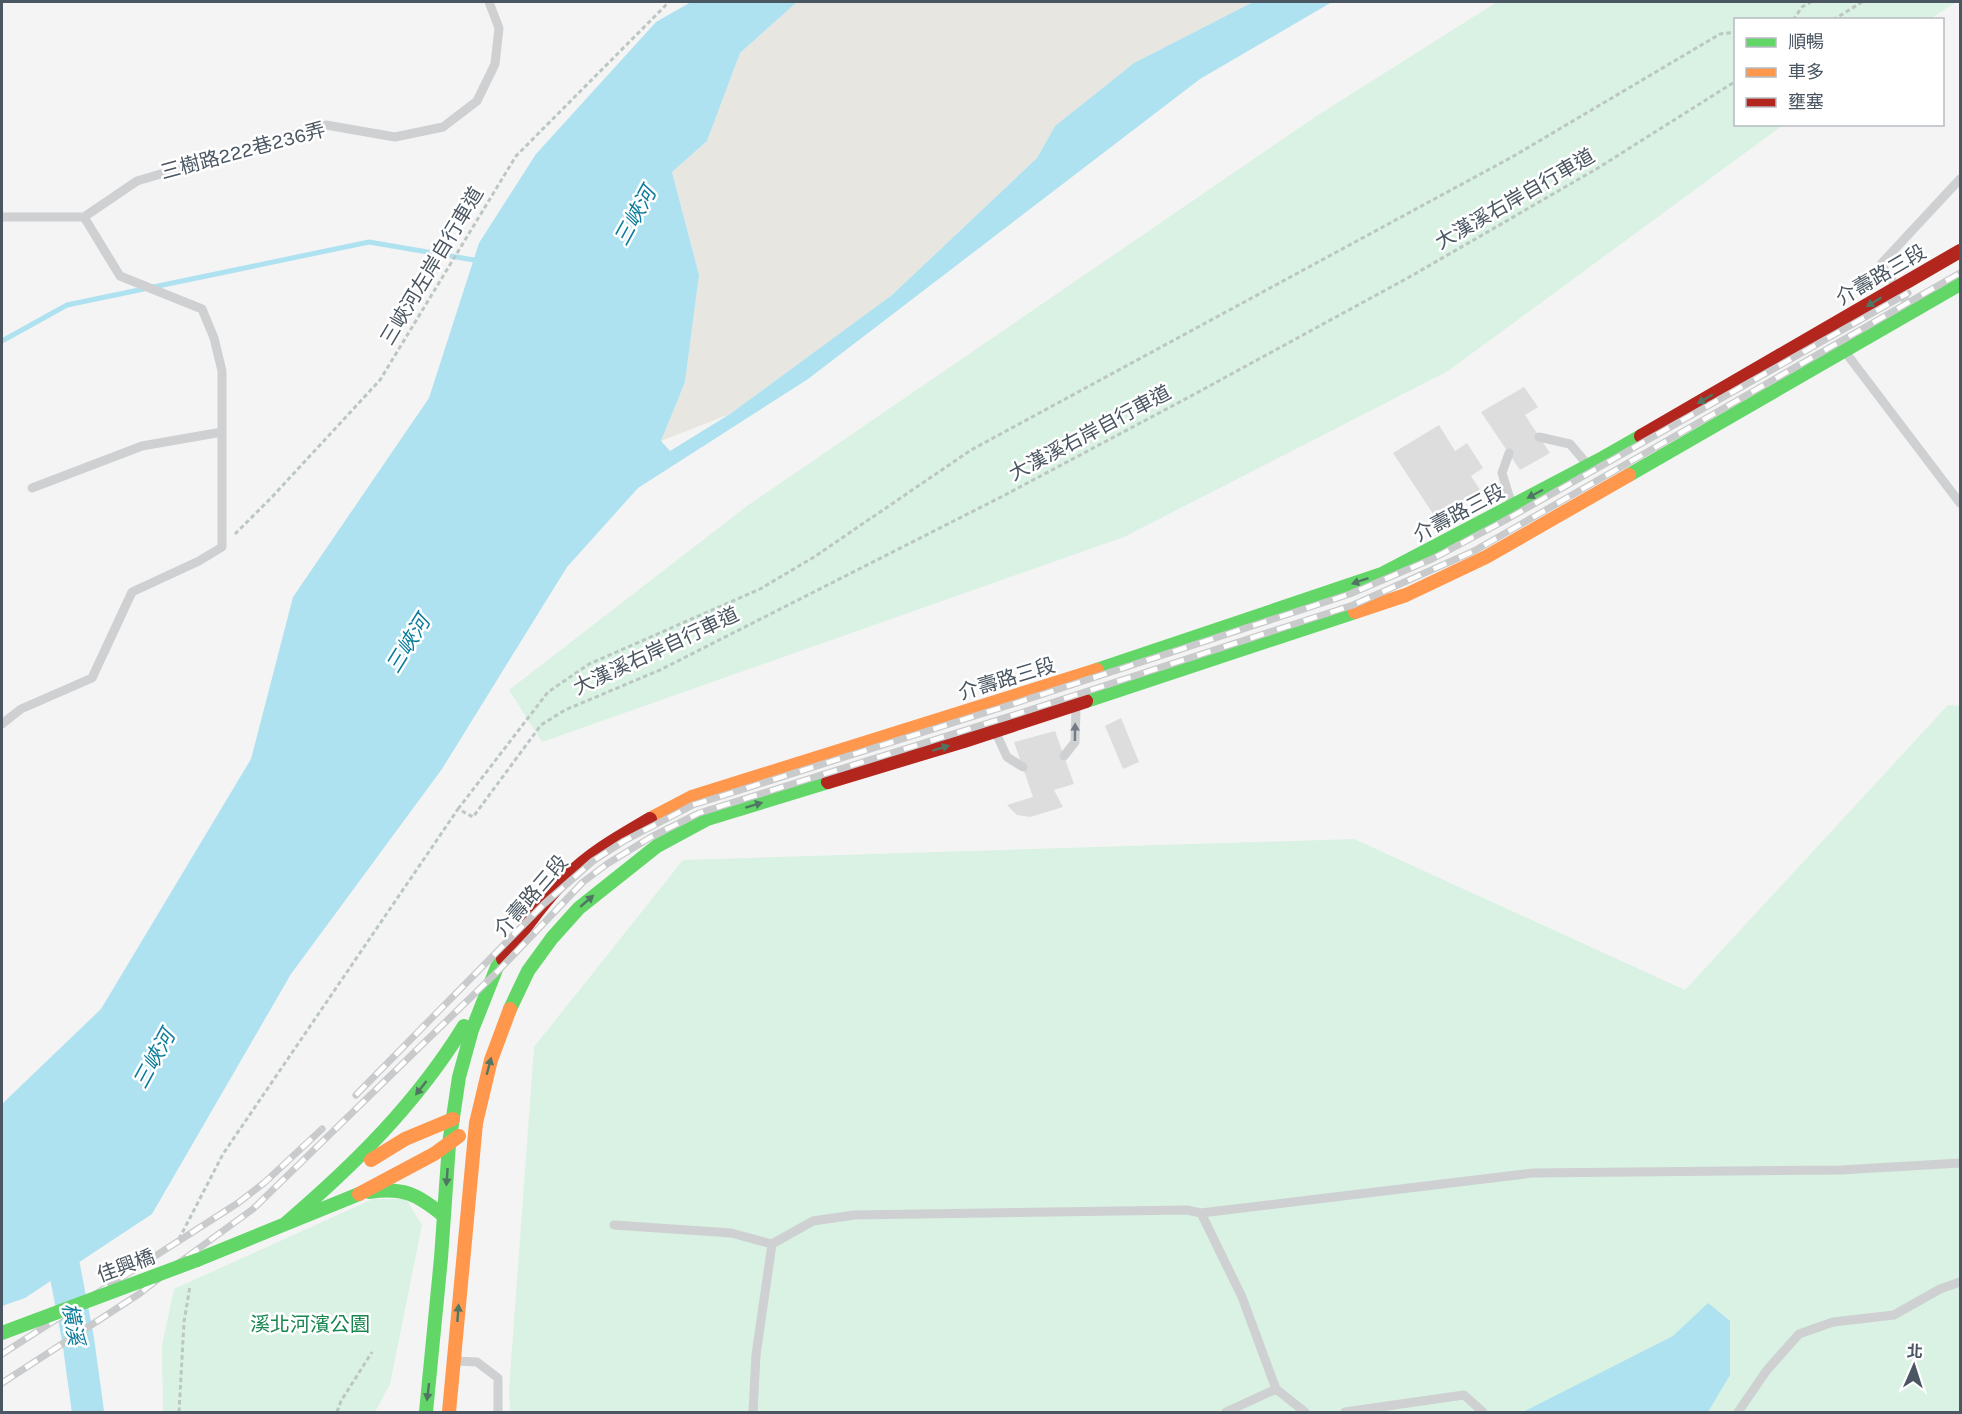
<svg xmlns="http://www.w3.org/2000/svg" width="1962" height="1414" font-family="Karla,'Noto Sans TC',sans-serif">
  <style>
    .green { fill: #d9f2e3 }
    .sand { fill: #e7e6e1 }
    .water { fill: #aee2f0 }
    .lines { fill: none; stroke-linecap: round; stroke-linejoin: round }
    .stream { stroke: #aee2f0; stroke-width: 5 }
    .river { stroke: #aee2f0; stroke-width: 32 }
    .building { fill: #ddddde }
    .path { stroke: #bcc7c4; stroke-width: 3; stroke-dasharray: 4.5 3; stroke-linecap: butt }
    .lane { stroke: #ced0d2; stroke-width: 9 }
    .fast { stroke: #63d668; stroke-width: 14 }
    .slow { stroke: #ff974d; stroke-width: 14 }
    .jam { stroke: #b3261e; stroke-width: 14 }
    .rail-casing { stroke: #c9cacc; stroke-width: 7 }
    .rail { stroke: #fff; stroke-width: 4.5; stroke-dasharray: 14; stroke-linecap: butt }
    .fast-bridge { stroke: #63d668; stroke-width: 14 }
    .oneway { fill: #507663 }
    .oneway2 { fill: #727b83 }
    .labels { text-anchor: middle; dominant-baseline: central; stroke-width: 5; stroke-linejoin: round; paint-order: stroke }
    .street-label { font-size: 20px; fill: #4a5661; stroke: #fff }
    .park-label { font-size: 20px; fill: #17864f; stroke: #fff }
    .water-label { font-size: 21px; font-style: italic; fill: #0c7c9b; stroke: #fff }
  </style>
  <rect width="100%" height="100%" fill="#f4f4f4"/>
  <path class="green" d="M1497,2H1956L1930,19L1736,20V124L1783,125L1448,371L1124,537L542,742L509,690L747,506L1318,115Z
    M1948,705L1960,706V1412H510L509,1390L534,1047L683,860L1354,839L1685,990Z
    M373,1199H406L422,1225L390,1384L375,1412H163L162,1345L174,1289Z"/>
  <path class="sand" d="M797,2H1253L1134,63L1055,126L1037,158L892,295L730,414L661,441L685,382L699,275L672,172L707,141L740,53Z"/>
  <path class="water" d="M691,2H797L740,53L707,141L672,172L699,275L685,382L661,441L670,451L730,414L892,295L1037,158L1055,126L1134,63L1253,2H1332L1200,79L808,379L638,488L567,567L442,769L291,974L152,1214L25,1298L2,1306V1104L101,1009L251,759L293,597L429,398L479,243L536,154L656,22Z
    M1708,1303L1730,1321V1375L1708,1412H1525V1411L1673,1336Z"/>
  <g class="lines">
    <path class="stream" d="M2,341L67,305L369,242L480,261"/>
    <path class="river" d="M58,1235L78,1339L88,1412"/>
  </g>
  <path class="building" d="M1524,387L1538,407L1525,415L1550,453L1520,470L1481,412Z
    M1439,425L1455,451L1467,443L1483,468L1471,476L1482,493L1437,520L1393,453Z
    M1121,718L1139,762L1123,769L1105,726Z
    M1055,731L1074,784L1054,790L1063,807L1030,817L1017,815L1007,805L1033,797L1014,742Z"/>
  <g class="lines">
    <path class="path" d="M1793,20L1802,7L1811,2
      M1833,20L1862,2
      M235,534L272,497L380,380L516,156L669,2
      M458,809L548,692L589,664L760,589L814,557L971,450L1512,157L1720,34L1736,32
      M179,1239L223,1154L458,809L473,817L541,725L565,710L660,670L1003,496L1191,396L1413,275L1598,168L1736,81
      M179,1412L184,1322L190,1286
      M337,1412L341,1401L372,1352"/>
    <path class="lane" d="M2,217H84L137,181L326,125L395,137L443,127L477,101L495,64L499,28L489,2
      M1912,310L1881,264L1960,179
      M1846,353L1960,503
      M1539,437L1570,444L1587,464
      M1509,453L1502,473L1511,502
      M32,488L142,446L222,432
      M2,724L21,709L92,678L132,592L199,561L222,547V371L214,338L202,309L120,276L84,217
      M996,733L1007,757L1023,767
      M1064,756L1075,742L1076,709
      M1201,1213L1242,1297L1276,1389L1305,1412
      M614,1225L731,1233L772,1244L813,1221L854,1215L1187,1210L1201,1213L1533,1173L1841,1170L1960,1163
      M456,1361L477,1362L498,1378V1412
      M753,1412L756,1355L772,1244
      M1226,1412L1276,1389
      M1345,1412L1464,1395L1483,1412
      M1738,1412L1767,1370L1799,1334L1833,1322L1894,1315L1940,1289L1960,1282"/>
    <path class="fast" d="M1629,475L1960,284
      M1097,670L1382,574L1599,460L1641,436
      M1086,701L1355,612
      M510,1009L528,971L552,938L579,908L657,846L707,819L828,782
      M369,1192C404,1187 417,1194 444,1216
      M285,1224C354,1165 416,1104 464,1026
      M197,1260L359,1194
      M426,1412L441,1258L449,1144L459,1077L472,1030L497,967L503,959"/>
    <path class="slow" d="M1355,612L1406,595L1486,557L1629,475
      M650,819L692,797L1097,670
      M371,1160L405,1139L453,1119
      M359,1194L434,1154L459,1136
      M449,1412L476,1123L491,1060L510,1009"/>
    <path class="jam" d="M1641,436L1960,251
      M828,782L964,741L1086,701
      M503,959C522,931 542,903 566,878C590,853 621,836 650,819"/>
    <defs>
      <path id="rail" d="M356,1095L544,904L593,861L624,841L693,805L1016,703L1350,594L1432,559L1502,522L1908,293
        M2,1354L238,1203L264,1183L322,1129
        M2,1383L139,1294L180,1262L253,1209L499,970L583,882L607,864L651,837L699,813L1020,713L1353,605L1474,551L1960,273"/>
    </defs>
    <use href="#rail" class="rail-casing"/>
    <use href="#rail" class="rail"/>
    <path class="fast-bridge" d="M2,1333L197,1260"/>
  </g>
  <defs><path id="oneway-solid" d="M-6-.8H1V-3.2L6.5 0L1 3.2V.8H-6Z" transform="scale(1.5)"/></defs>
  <g class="oneway">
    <use href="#oneway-solid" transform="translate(1874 302) rotate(149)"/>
    <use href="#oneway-solid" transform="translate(1705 399) rotate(150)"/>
    <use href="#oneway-solid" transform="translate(1535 494) rotate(152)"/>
    <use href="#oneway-solid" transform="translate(1360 581) rotate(161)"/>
    <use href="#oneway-solid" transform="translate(941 748) rotate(-17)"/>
    <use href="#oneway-solid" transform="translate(754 805) rotate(-17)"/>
    <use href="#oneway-solid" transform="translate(587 901) rotate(-41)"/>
    <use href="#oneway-solid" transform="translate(489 1066) rotate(-75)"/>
    <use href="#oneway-solid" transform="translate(421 1088) rotate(128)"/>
    <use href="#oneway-solid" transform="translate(447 1177) rotate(94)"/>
    <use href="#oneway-solid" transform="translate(458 1313) rotate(-86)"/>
    <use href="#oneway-solid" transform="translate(428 1392) rotate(97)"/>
  </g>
  <use class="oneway2" href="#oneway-solid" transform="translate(1075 732) rotate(-89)"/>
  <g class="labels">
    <g class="street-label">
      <text transform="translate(243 151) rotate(-15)">三樹路222巷236弄</text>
      <text transform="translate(1515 199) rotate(-30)">大漢溪右岸自行車道</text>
      <text transform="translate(432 266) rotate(-59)">三峽河左岸自行車道</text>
      <text transform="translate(1881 275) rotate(-30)">介壽路三段</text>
      <text transform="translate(1090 433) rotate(-28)">大漢溪右岸自行車道</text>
      <text transform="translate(1459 513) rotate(-28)">介壽路三段</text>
      <text transform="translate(656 651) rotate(-25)">大漢溪右岸自行車道</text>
      <text transform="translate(1007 679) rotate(-17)">介壽路三段</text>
      <text transform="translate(531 896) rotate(-49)">介壽路三段</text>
      <text transform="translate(126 1266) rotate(-20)">佳興橋</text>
    </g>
    <g class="park-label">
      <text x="310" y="1324">溪北河濱公園</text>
    </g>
    <g class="water-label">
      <text transform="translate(635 216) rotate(-61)">三峽河</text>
      <text transform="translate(408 644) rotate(-58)">三峽河</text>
      <text transform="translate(154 1059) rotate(-61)">三峽河</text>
      <text transform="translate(73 1324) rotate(80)">橫溪</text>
    </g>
  </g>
  <rect width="1962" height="1414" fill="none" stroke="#4a5661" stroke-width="6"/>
  <rect x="1734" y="18" width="210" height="108" fill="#ffffff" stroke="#b7bbc0" stroke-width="1.5"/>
  <rect x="1746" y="38" width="30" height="9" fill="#63d668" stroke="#b7bbc0" stroke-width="1.5"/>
  <text x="1788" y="48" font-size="18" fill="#4a5661">順暢</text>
  <rect x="1746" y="68" width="30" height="9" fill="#ff974d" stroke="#b7bbc0" stroke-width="1.5"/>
  <text x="1788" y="78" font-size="18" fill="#4a5661">車多</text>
  <rect x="1746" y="98" width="30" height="9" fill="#b3261e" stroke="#b7bbc0" stroke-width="1.5"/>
  <text x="1788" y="108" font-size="18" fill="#4a5661">壅塞</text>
  <g transform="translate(1914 1366) rotate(3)" stroke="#ffffff" stroke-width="4.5" paint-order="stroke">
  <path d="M0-4.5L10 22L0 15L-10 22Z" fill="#4a5661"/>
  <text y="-9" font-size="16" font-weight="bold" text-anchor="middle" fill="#4a5661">北</text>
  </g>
</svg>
